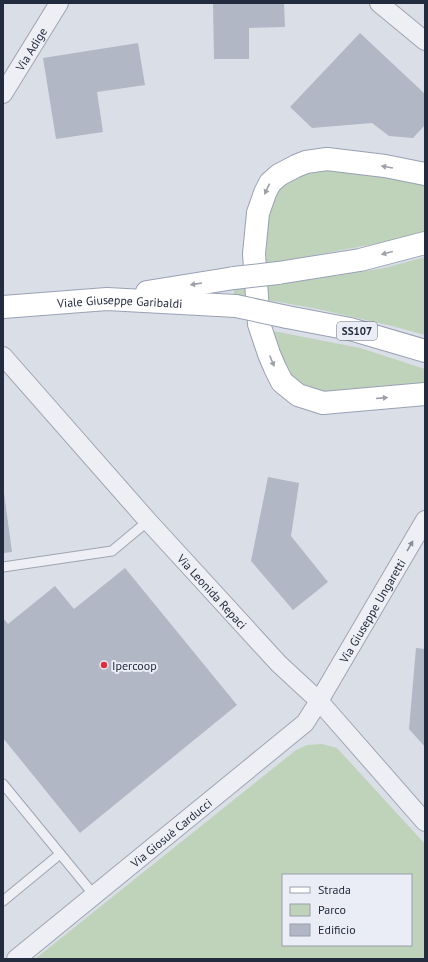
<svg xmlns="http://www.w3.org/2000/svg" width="428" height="962" font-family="'PT Sans',sans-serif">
<rect width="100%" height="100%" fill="#dadee7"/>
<g fill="#bfd2ba" fill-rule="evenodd">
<path d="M 343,168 L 425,184 L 425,234 L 412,237 L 266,264 L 267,213 L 273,197 L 282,187 L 295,178 L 312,171 Z"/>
<path d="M 425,257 L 425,335 L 392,326 L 318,309 L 234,294 L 234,289 L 336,276 L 384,268 Z"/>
<path d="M 273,331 L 360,348 L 425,369 L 425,386 L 329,394 L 296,386 L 279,356 Z"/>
<path d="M 322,744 L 337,748 L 425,844 L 425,959 L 35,959 L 296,750 L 307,745 ZM 283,875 L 411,875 L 411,945 L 283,945 Z"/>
</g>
<g fill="#b1b7c4">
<path d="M 213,3 L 284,3 L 285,27 L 249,28 L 249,59 L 214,59 Z"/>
<path d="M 360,33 L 425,94 L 425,125 L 413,138 L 389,136 L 372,123 L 312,128 L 290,107 Z"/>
<path d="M 138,43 L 145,85 L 97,92 L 103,132 L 56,139 L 43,58 Z"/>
<path d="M 268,477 L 299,483 L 291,536 L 328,582 L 293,610 L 251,561 Z"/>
<path d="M 3,493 L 4,493 L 12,552 L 3,553 Z"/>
<path d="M 125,568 L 237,705 L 80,833 L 3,738 L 3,618 L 8,624 L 55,586 L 74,609 Z"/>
<path d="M 416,648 L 425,649 L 425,747 L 409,729 Z"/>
</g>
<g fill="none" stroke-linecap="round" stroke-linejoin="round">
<defs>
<g id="lane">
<path d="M 3,567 L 112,551 L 148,521"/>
<path d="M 3,784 L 94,895"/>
<path d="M 3,901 L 60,854"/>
</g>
<g id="street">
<path d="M 379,3 L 425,41"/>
<path id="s1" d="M 3,94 L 59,3"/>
<path id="s2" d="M 3,356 L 148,521 L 279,664 L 319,701 L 425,822"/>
<path id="s3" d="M 16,959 L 305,723 L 319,701 L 425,520"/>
</g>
<g id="primary">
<path d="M 425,174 L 385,166 L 327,159 L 306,162 L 296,166 L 279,175 L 270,183 L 265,193 L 258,213 L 254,254 L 259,324 L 269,354 L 275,368 L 282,382 L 298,395 L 323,403 L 425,394"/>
<path d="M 278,273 L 360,260 L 425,243"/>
<path d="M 147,292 L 234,278"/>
<path id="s4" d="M 3,307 L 107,299 L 236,306"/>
<path d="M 287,317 L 350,329 L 425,351"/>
</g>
</defs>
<use href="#lane" stroke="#9fa5b1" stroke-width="11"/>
<use href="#street" stroke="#9fa5b1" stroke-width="20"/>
<use href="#primary" stroke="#98a1b4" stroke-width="24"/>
<use href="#lane" stroke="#edeff5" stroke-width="9"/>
<use href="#street" stroke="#edeff5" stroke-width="18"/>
<use href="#primary" stroke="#fff" stroke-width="22"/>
<defs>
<g id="primary-bridge">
<path d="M 234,278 L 278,273"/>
<path d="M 236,306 L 287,317"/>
</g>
</defs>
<use href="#primary-bridge" stroke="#98a1b4" stroke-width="24" stroke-linecap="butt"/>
<use href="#primary-bridge" stroke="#fff" stroke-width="22"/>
</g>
<defs><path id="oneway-solid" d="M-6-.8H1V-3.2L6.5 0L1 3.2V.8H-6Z"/></defs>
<g fill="#9ca0a8">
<use href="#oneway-solid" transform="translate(387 167) rotate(-170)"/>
<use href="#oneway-solid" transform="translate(267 189) rotate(115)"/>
<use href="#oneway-solid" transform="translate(387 253) rotate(165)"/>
<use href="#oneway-solid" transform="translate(196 284) rotate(171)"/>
<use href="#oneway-solid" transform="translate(272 361) rotate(68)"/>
<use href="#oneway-solid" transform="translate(382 398) rotate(-5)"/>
</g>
<use fill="#888d9a" href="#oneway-solid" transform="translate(410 546) rotate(-60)"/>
<circle fill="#dc2f3b" stroke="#eaedf5" stroke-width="1.5" cx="104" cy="665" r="4"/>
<g text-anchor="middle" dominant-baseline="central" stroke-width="4" stroke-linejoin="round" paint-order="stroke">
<rect fill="#eaedf5" stroke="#5f6575" stroke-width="1" x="337" y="322" width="40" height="18" rx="3"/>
<g font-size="11" font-weight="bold" fill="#232b3e">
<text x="357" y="331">SS107</text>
</g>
<g font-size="12" fill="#232b3e" stroke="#eaedf5">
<text stroke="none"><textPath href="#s1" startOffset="53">Via Adige</textPath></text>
<text stroke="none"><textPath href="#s4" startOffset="117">Viale Giuseppe Garibaldi</textPath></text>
<text stroke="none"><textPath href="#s2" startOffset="315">Via Leonida Repaci</textPath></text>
<text stroke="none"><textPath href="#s3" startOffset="504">Via Giuseppe Ungaretti</textPath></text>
<text stroke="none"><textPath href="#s3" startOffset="200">Via Giosuè Carducci</textPath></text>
</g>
<g font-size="12" fill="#232b3e" stroke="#eaedf5" text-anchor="start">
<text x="112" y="665">Ipercoop</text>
</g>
</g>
<rect width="428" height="962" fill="none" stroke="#232b3e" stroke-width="8"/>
<rect x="282" y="874" width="130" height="72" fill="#eaedf5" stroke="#9a9fac"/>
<rect x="290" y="887" width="20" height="6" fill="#ffffff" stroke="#9a9fac"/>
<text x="318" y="894" font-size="12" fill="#232b3e">Strada</text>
<rect x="290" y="904" width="20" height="12" fill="#bfd2ba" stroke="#9a9fac"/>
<text x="318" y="914" font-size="12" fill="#232b3e">Parco</text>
<rect x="290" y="924" width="20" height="12" fill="#b1b7c4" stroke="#9a9fac"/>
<text x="318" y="934" font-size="12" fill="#232b3e">Edificio</text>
</svg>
